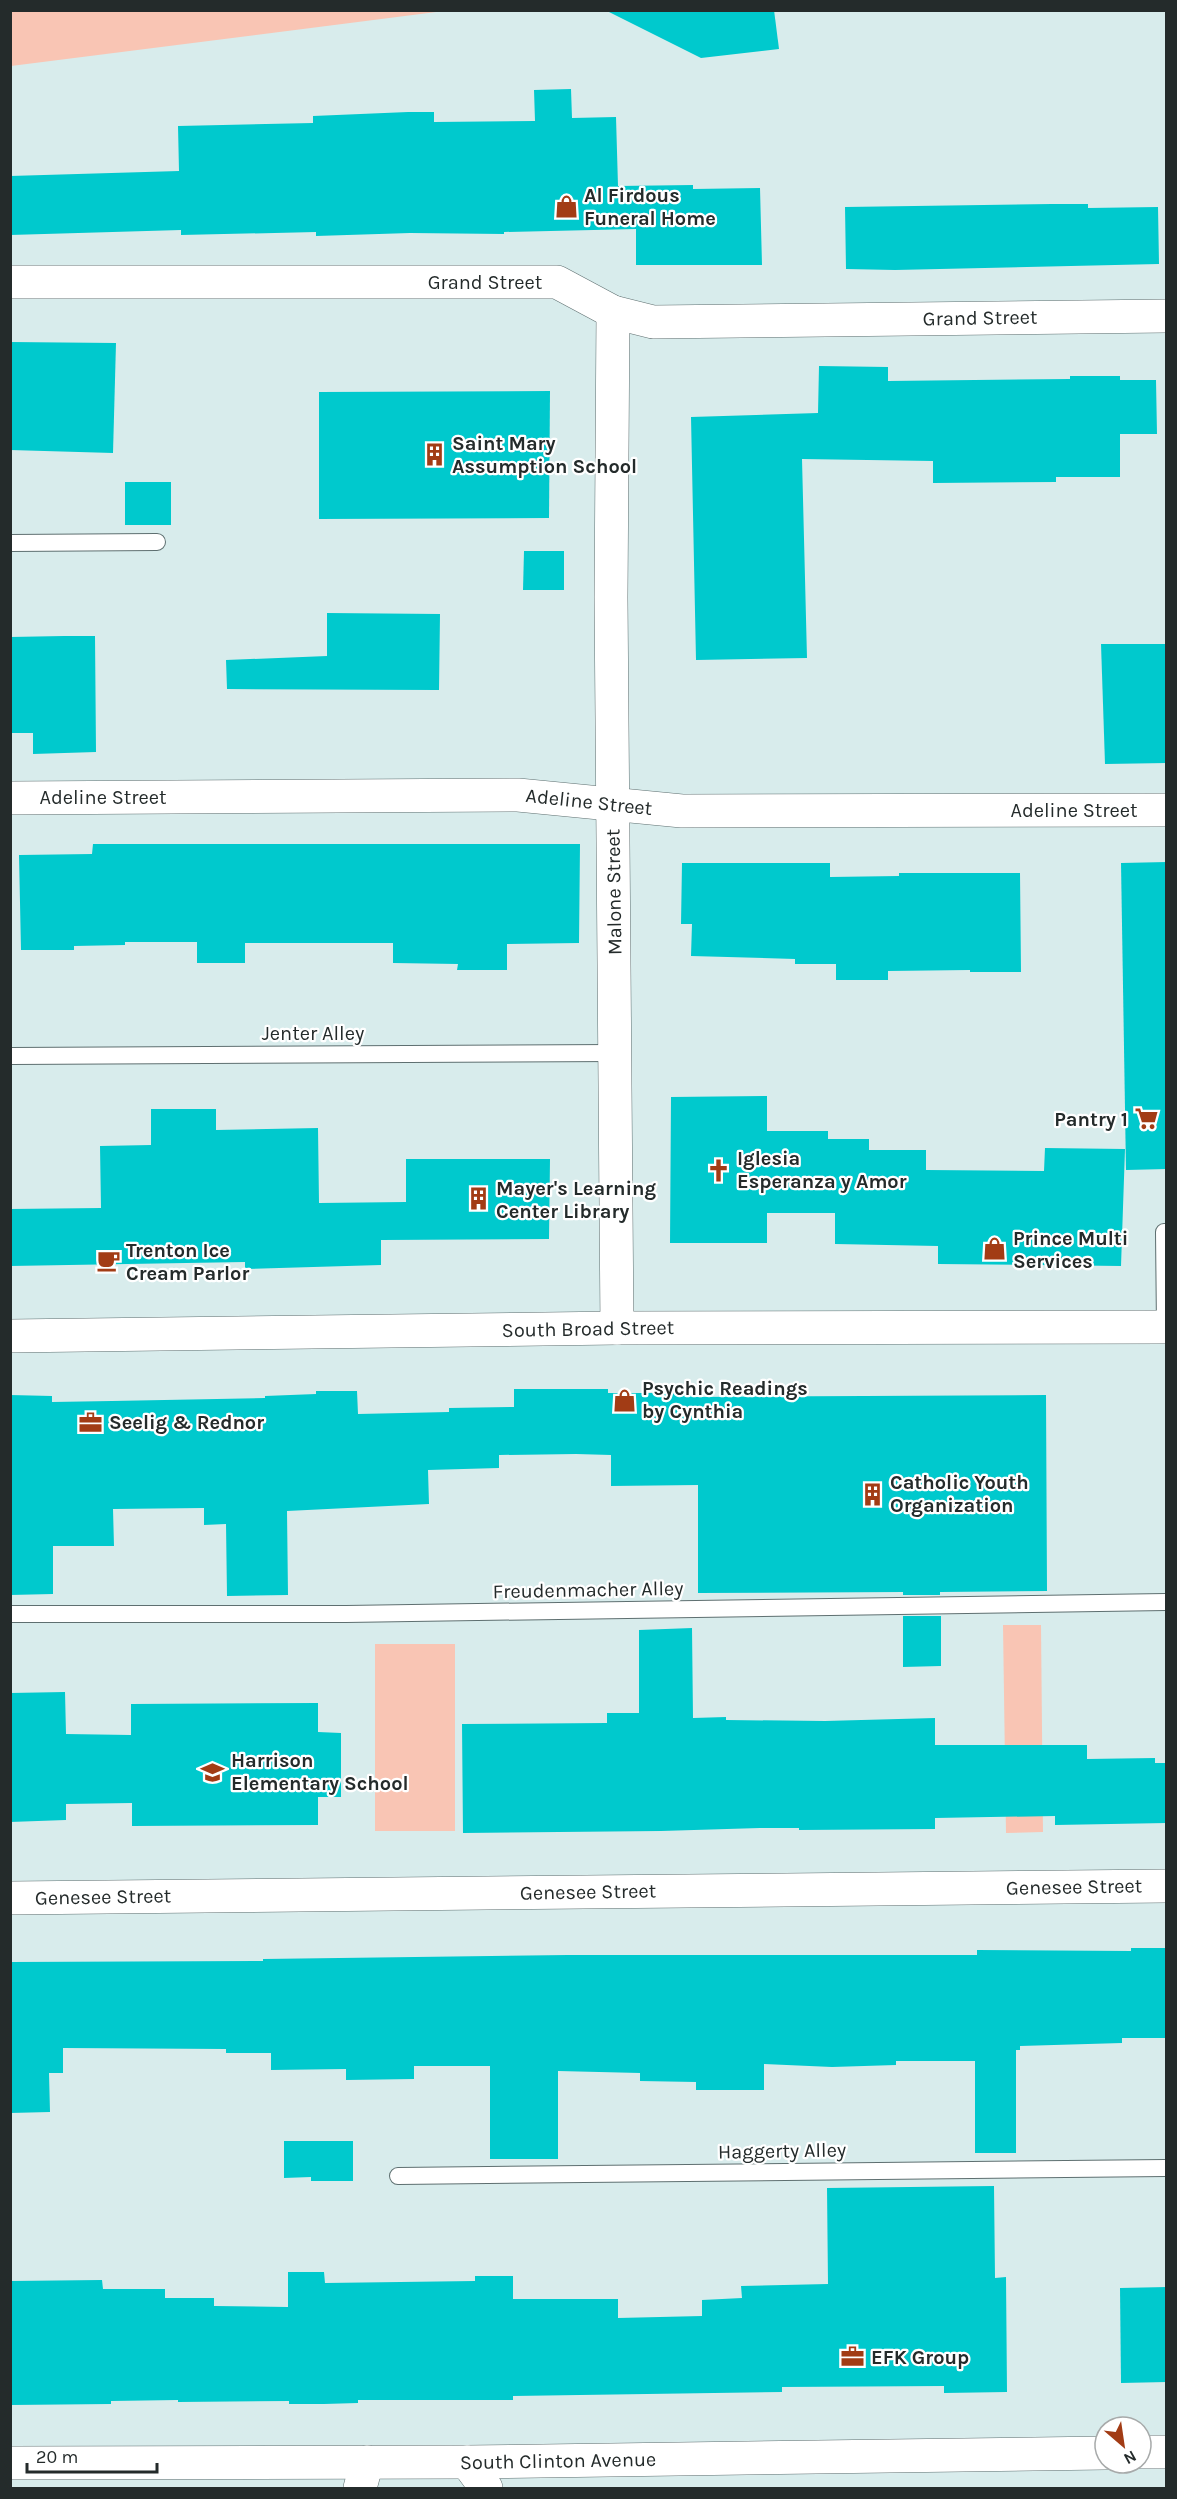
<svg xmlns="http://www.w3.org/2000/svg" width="1177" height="2499" font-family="Karla,sans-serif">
<rect width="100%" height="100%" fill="#d8ecec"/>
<g fill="#f9c5b4">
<path d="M 11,10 L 444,10 L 444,11 L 11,66 Z"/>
<path d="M 1003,1625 L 1041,1625 L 1043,1832 L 1006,1833 Z"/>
<rect x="375" y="1644" width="80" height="187"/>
</g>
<g fill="#00c9cd">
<path d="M 605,10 L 774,10 L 779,49 L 701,58 Z"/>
<path d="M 571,89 L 572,118 L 616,117 L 618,186 L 693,185 L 693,189 L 760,188 L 762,265 L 636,265 L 636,229 L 504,232 L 504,234 L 410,233 L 316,236 L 316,232 L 181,235 L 181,230 L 10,235 L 10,176 L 179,171 L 178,126 L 313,123 L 313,116 L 408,112 L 434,112 L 434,122 L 535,121 L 534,90 Z"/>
<path d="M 1052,204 L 1088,204 L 1088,208 L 1158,207 L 1159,264 L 895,270 L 846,269 L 845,207 Z"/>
<path d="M 10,342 L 116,343 L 113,453 L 10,450 Z"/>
<path d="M 819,366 L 888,367 L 888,381 L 1070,379 L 1070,376 L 1120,376 L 1120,380 L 1156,380 L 1157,434 L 1120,434 L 1120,477 L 1056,477 L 1056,482 L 933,483 L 933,461 L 802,459 L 807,658 L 696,660 L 691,417 L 818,413 Z"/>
<path d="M 550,391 L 549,518 L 319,519 L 319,392 Z"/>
<rect x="125" y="482" width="46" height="43"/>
<path d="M 524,551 L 564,551 L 564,590 L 523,590 Z"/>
<path d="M 327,613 L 440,614 L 439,690 L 227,689 L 226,660 L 327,656 Z"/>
<path d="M 64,636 L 95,636 L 96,752 L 33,754 L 33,733 L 10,733 L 10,637 Z"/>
<path d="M 1101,644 L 1167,644 L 1167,763 L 1105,764 Z"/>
<path d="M 93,844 L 580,844 L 579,943 L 507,944 L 507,970 L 457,970 L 458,964 L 393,963 L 393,943 L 245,943 L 245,963 L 197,963 L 197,942 L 125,942 L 125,945 L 74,946 L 74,950 L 21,950 L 19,855 L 92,854 Z"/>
<path d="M 1167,862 L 1167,1169 L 1126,1170 L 1121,863 Z"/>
<path d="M 682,863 L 830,863 L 830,877 L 899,876 L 899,873 L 1020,873 L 1021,972 L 970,972 L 970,970 L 888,971 L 888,980 L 836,980 L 836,964 L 795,964 L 795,959 L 691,956 L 692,924 L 681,924 Z"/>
<path d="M 767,1096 L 767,1131 L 828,1131 L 828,1139 L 869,1139 L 869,1150 L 926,1150 L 926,1170 L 1044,1171 L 1045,1148 L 1125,1149 L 1121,1266 L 938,1264 L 938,1246 L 835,1244 L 835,1213 L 767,1213 L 767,1243 L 670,1243 L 671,1097 Z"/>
<path d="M 151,1109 L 216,1109 L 216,1130 L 318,1128 L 319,1203 L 406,1202 L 406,1159 L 550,1159 L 549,1239 L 381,1240 L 381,1265 L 245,1269 L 245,1262 L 10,1266 L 10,1209 L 101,1208 L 100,1146 L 151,1145 Z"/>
<path d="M 514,1389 L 608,1389 L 608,1393 L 695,1393 L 695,1397 L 1046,1395 L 1047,1591 L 940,1592 L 940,1595 L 903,1595 L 903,1592 L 698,1593 L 698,1485 L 611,1486 L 611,1455 L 576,1454 L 499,1455 L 499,1468 L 428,1470 L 429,1504 L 287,1511 L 288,1595 L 227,1596 L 226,1524 L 204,1525 L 204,1508 L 113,1509 L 114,1546 L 53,1546 L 53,1594 L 10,1595 L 10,1395 L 52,1396 L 52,1402 L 112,1401 L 265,1398 L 265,1396 L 316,1394 L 316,1391 L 357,1391 L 358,1414 L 449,1412 L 449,1408 L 514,1407 Z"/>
<path d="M 903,1616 L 941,1616 L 941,1666 L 903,1667 Z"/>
<path d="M 692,1628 L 693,1718 L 726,1717 L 726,1720 L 825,1721 L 935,1718 L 935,1745 L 1087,1745 L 1087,1759 L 1155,1758 L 1155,1763 L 1167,1763 L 1167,1823 L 1055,1825 L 1055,1816 L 935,1818 L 935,1829 L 799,1830 L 799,1828 L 760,1828 L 661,1831 L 463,1833 L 462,1724 L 607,1723 L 607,1713 L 639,1713 L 639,1630 Z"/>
<path d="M 65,1692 L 66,1734 L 131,1735 L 131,1704 L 318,1703 L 318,1732 L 341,1733 L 341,1797 L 318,1797 L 318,1825 L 132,1826 L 132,1803 L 66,1804 L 66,1820 L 10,1822 L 10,1693 Z"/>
<path d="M 1131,1948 L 1167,1948 L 1167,2038 L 1122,2038 L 1122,2043 L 1020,2046 L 1020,2050 L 1016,2050 L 1016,2153 L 975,2153 L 975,2061 L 896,2061 L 896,2065 L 832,2067 L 764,2064 L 764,2090 L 696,2090 L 696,2082 L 640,2081 L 640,2073 L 558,2071 L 558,2159 L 490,2159 L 490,2066 L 414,2066 L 414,2079 L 346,2080 L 346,2069 L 271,2070 L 271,2053 L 226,2053 L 226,2049 L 63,2048 L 63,2073 L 49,2073 L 50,2112 L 10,2113 L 10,1962 L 263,1961 L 263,1959 L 568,1955 L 977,1955 L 977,1950 L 1131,1951 Z"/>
<path d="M 284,2141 L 353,2141 L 353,2181 L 311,2181 L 311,2177 L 284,2178 Z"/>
<path d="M 994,2186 L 995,2278 L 1006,2277 L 1007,2392 L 944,2393 L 944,2386 L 782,2387 L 782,2392 L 513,2396 L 513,2400 L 358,2400 L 358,2403 L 324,2404 L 289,2404 L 289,2401 L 178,2402 L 178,2400 L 111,2401 L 111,2404 L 10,2405 L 10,2281 L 102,2280 L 103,2289 L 165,2289 L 165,2298 L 214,2298 L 214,2306 L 288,2307 L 288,2272 L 324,2272 L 325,2283 L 475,2281 L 475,2276 L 513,2276 L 513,2299 L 618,2299 L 618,2318 L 702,2316 L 702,2300 L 742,2298 L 741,2286 L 828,2284 L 827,2188 Z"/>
<path d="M 1167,2287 L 1167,2382 L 1121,2383 L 1120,2288 Z"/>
</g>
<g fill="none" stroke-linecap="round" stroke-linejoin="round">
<defs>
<g id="service">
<path d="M 10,543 L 157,542"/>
<path d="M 10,1056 L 616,1053"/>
<path d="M 1165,1327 L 1164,1232 L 1166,1232"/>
<path d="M 10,1614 L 346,1614 L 1166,1602"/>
<path d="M 398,2176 L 1166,2168"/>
</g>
<g id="minor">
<path d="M 10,282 L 557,282 L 613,312 L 653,322 L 1166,316"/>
<path d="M 613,312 L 611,598 L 617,1328"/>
<path d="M 10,798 L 518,795 L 682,811 L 1166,810"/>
<path d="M 10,1898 L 1166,1886"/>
<path d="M 467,2462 L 486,2488"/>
<path d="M 360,2488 L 367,2462"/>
</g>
<g id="tertiary">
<path d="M 1141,2452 L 1166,2452"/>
<path d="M 10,2463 L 467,2462 L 1105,2453"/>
</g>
<path id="primary" d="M 10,1336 L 617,1328 L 1166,1327"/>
</defs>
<use href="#service" stroke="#5e6f70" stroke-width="18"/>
<use href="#minor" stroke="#5e6f70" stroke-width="34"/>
<use href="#tertiary" stroke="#5e6f70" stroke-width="34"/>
<use href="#primary" stroke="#5e6f70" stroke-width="34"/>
<use href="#service" stroke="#fff" stroke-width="16"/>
<use href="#minor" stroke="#fff" stroke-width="33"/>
<use href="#tertiary" stroke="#fff" stroke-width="33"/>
<use href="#primary" stroke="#fff" stroke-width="33"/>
</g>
<defs>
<symbol id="shop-bare" viewBox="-9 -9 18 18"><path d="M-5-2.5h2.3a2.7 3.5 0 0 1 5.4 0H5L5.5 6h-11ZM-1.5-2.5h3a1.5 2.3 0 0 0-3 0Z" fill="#a23c15" stroke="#fff" stroke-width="2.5" paint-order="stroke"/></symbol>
<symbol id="building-bare" viewBox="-9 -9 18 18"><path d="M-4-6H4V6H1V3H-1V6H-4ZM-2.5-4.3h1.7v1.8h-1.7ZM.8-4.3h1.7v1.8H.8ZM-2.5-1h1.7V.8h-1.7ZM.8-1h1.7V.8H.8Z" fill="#a23c15" stroke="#fff" stroke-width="2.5" paint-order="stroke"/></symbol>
<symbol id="supermarket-bare" viewBox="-9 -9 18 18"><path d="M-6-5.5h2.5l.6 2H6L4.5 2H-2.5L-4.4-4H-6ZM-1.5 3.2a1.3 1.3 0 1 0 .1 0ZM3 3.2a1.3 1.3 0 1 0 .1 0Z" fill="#a23c15" stroke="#fff" stroke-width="2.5" paint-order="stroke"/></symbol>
<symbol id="church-bare" viewBox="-9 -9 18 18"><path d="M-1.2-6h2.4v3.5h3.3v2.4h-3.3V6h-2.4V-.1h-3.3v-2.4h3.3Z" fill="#a23c15" stroke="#fff" stroke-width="2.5" paint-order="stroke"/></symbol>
<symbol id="cafe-bare" viewBox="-9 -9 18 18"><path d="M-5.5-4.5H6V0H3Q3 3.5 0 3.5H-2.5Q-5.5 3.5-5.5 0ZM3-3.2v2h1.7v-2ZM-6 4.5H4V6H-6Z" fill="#a23c15" stroke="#fff" stroke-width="2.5" paint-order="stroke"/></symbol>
<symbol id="office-bare" viewBox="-9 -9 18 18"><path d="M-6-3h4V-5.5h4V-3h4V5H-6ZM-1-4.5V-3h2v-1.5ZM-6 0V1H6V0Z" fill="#a23c15" stroke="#fff" stroke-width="2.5" paint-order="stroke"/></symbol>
<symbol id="school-bare" viewBox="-9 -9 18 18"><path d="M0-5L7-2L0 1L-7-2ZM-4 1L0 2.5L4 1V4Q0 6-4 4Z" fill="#a23c15" stroke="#fff" stroke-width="2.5" paint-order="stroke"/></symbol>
</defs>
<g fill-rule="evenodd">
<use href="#shop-bare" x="550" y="190" width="33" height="33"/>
<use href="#building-bare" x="418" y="438" width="33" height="33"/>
<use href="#supermarket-bare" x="1130" y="1102" width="33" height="33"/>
<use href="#church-bare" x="702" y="1154" width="33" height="33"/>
<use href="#building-bare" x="462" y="1182" width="33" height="33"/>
<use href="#shop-bare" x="978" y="1232" width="33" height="33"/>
<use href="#cafe-bare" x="92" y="1244" width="33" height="33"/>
<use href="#shop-bare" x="608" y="1384" width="33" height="33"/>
<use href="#office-bare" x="74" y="1406" width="33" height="33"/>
<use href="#building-bare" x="856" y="1478" width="33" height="33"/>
<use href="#school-bare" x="196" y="1756" width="33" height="33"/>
<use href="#office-bare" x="836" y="2340" width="33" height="33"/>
</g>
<g text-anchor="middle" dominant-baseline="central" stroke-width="4.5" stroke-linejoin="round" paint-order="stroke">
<g font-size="20" font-weight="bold" fill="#242b2b" stroke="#fff" text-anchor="start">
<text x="584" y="195">Al Firdous<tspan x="584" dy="23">Funeral Home</tspan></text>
<text x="452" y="443">Saint Mary<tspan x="452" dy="23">Assumption School</tspan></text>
<text x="1128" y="1119" text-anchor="end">Pantry 1</text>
<text x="737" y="1158">Iglesia<tspan x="737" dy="23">Esperanza y Amor</tspan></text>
<text x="496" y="1188">Mayer's Learning<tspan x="496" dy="23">Center Library</tspan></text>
<text x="1013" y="1238">Prince Multi<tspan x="1013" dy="23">Services</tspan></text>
<text x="126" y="1250">Trenton Ice<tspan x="126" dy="23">Cream Parlor</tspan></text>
<text x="642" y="1388">Psychic Readings<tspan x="642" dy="23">by Cynthia</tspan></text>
<text x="109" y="1422">Seelig &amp; Rednor</text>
<text x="890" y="1482">Catholic Youth<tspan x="890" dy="23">Organization</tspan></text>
<text x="231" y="1760">Harrison<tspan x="231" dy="23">Elementary School</tspan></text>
<text x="871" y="2357">EFK Group</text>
</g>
<g font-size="20" fill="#242b2b" stroke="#fff">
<text x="485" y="282">Grand Street</text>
<text transform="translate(980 318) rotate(-1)">Grand Street</text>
<text x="103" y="797">Adeline Street</text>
<text transform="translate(589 802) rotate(6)">Adeline Street</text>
<text x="1074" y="810">Adeline Street</text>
<text transform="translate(614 892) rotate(-91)">Malone Street</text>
<text x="313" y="1033">Jenter Alley</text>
<text transform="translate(588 1329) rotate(-1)">South Broad Street</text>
<text transform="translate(588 1590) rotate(-1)">Freudenmacher Alley</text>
<text transform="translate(1074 1887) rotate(-1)">Genesee Street</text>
<text transform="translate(588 1892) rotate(-1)">Genesee Street</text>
<text transform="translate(103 1897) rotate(-1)">Genesee Street</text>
<text transform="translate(782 2151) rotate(-1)">Haggerty Alley</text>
<text transform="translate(558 2461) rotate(-1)">South Clinton Avenue</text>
</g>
</g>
<rect width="1177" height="2499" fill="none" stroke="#242b2b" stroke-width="24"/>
<g transform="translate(1123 2445) rotate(151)"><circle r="28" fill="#ffffff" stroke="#a7aaaa" stroke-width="1.5"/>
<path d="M0-4.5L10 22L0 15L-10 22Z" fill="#a23c15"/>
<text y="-9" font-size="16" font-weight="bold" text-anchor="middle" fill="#242b2b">N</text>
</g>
<path d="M27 2463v9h130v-9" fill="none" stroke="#242b2b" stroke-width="3"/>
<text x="36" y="2463" font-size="18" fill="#242b2b" stroke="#ffffff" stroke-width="4.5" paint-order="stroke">20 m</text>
</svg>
